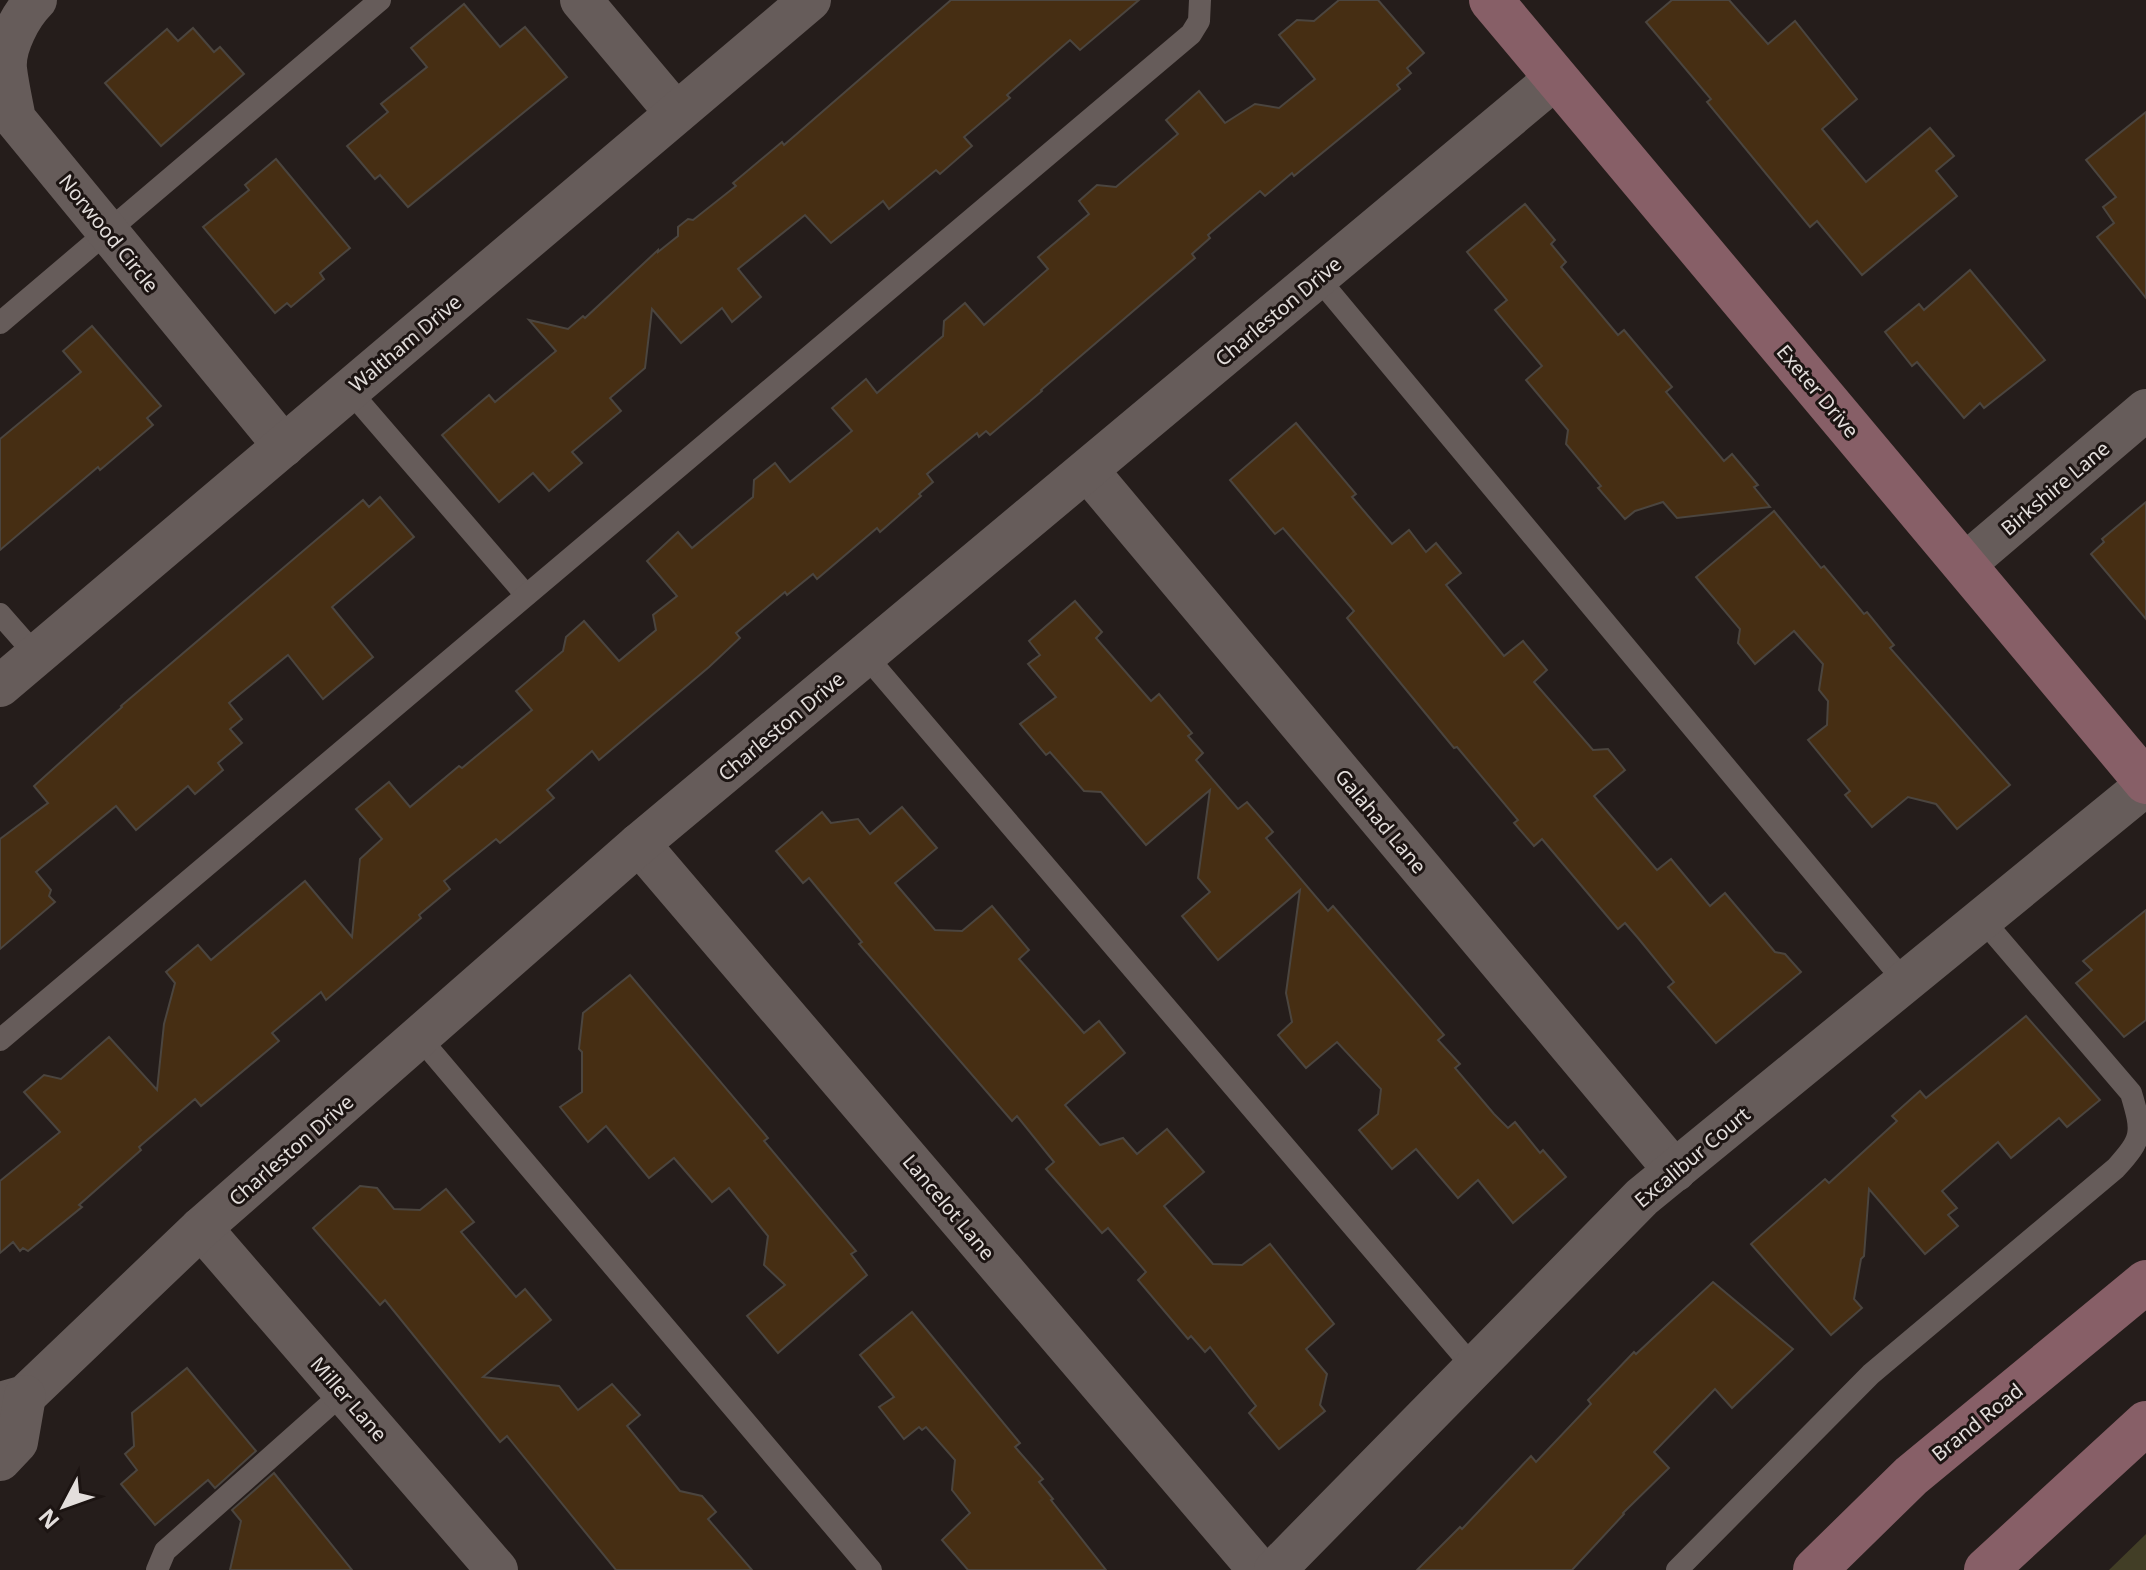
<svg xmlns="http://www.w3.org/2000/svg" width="2146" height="1570" font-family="'Noto Sans',sans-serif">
<rect width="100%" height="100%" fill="#251d1b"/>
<path fill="#423e26" d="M 2146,1534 L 2146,1570 L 2109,1570 Z"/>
<g fill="#462e13" stroke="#4b453f" stroke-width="2">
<path d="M 951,0 L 1139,0 L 1080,50 L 1070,40 L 1007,95 L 1010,98 L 964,137 L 972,146 L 940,174 L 936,170 L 889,209 L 883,201 L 831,243 L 805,215 L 738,269 L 761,297 L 732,322 L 722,308 L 681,343 L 652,309 L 645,368 L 610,398 L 621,411 L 572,452 L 582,463 L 549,491 L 533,473 L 499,502 L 442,435 L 489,395 L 495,402 L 556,351 L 529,320 L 568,329 L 583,316 L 585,318 L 658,250 L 658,252 L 678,236 L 678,227 L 688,219 L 693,220 L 736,186 L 733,183 L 782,142 L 784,145 Z"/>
<path d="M 1339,0 L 1378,0 L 1424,53 L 1407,68 L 1411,73 L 1397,85 L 1400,89 L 1294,176 L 1292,173 L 1265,196 L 1260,191 L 1208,235 L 1210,238 L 1192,254 L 1195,258 L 1041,390 L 1042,391 L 990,435 L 986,431 L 979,437 L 977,433 L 927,474 L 933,482 L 919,494 L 921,496 L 880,532 L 877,528 L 817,579 L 813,574 L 787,595 L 785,592 L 736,633 L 740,638 L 709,667 L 599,760 L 592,751 L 547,790 L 554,798 L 500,843 L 496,839 L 444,881 L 450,889 L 419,915 L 421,918 L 326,1000 L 321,992 L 272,1033 L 279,1041 L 201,1106 L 195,1099 L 139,1147 L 141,1150 L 79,1205 L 82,1207 L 28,1251 L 23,1248 L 20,1251 L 13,1242 L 0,1253 L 0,1181 L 60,1132 L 24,1092 L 44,1075 L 61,1079 L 109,1037 L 157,1090 L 164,1024 L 175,983 L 166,972 L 198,945 L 211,960 L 305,881 L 352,937 L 360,859 L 382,839 L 356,809 L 389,782 L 410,807 L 459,766 L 462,768 L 532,710 L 516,691 L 563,651 L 566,637 L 584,621 L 619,661 L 656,630 L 653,615 L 677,596 L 647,561 L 678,532 L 692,548 L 753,497 L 754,480 L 775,463 L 790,482 L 852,431 L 832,408 L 866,379 L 877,393 L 943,336 L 944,321 L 965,303 L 984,325 L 1048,269 L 1038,257 L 1089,214 L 1079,201 L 1097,185 L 1116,187 L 1178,134 L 1166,120 L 1199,91 L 1225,123 L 1255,104 L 1279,108 L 1315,79 L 1279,35 L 1297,20 L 1314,21 Z"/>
<path d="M 1672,0 L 1729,0 L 1768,44 L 1795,21 L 1857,99 L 1822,129 L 1866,182 L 1930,128 L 1954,156 L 1936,171 L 1957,196 L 1862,275 L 1817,221 L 1810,227 L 1707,102 L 1711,99 L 1646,22 Z"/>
<path d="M 464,4 L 500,47 L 525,27 L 567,77 L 408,207 L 380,175 L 375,179 L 347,146 L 388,112 L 381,104 L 427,67 L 411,48 Z"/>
<path d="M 193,28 L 214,52 L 220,47 L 244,74 L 161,146 L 105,83 L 167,29 L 178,41 Z"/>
<path d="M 2146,112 L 2146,298 L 2097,237 L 2114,223 L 2103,207 L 2116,197 L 2086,160 Z"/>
<path d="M 276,159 L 350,248 L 320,273 L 324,279 L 291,307 L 287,303 L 275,313 L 203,227 L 249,190 L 245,185 Z"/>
<path d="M 1525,204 L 1555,240 L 1551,244 L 1566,262 L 1561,267 L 1618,335 L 1624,330 L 1672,387 L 1666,392 L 1724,461 L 1732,454 L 1758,485 L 1754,487 L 1770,507 L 1677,518 L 1663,502 L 1635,511 L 1625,519 L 1598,488 L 1601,486 L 1566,444 L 1568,430 L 1526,380 L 1542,366 L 1495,310 L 1507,300 L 1467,252 Z"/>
<path d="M 1970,270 L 2045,360 L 1984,408 L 1980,403 L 1964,418 L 1917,362 L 1912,366 L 1885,332 L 1919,304 L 1924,310 Z"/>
<path d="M 92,326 L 161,406 L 147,418 L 153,425 L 100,470 L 98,467 L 0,550 L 0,439 L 81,372 L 63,351 Z"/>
<path d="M 1296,423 L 1356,494 L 1352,497 L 1392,544 L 1409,530 L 1426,552 L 1436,543 L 1461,573 L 1446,585 L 1504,656 L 1523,641 L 1547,670 L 1534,682 L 1593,750 L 1608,749 L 1625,770 L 1594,796 L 1657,870 L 1671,859 L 1710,906 L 1725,893 L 1775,952 L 1785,954 L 1801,972 L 1716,1043 L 1668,987 L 1674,982 L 1638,938 L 1625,923 L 1618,929 L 1542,839 L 1534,846 L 1514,823 L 1518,820 L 1457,747 L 1454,748 L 1347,618 L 1354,611 L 1283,528 L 1275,534 L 1230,480 Z"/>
<path d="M 380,497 L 414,537 L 332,607 L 373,657 L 323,699 L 288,655 L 229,703 L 242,719 L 230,729 L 242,743 L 218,763 L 223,770 L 195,794 L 188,786 L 136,830 L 116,806 L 36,872 L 51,890 L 49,896 L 55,902 L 0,949 L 0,839 L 48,803 L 34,786 L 122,707 L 121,706 L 363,500 L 369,507 Z"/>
<path d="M 2146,502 L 2146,619 L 2091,554 L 2104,542 L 2102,539 Z"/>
<path d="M 1774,511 L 1821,568 L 1824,566 L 1864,614 L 1867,612 L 1894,645 L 1890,648 L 2010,785 L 1957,829 L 1936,804 L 1908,797 L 1872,827 L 1845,795 L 1850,791 L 1808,740 L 1827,725 L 1828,701 L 1819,690 L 1823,664 L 1794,631 L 1755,664 L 1738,643 L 1740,629 L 1696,577 Z"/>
<path d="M 1075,601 L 1102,632 L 1096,638 L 1151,701 L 1159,694 L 1192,733 L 1188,736 L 1203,753 L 1196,760 L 1238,809 L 1247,802 L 1273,832 L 1266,838 L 1328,911 L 1333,906 L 1444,1035 L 1438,1040 L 1460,1064 L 1455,1068 L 1494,1114 L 1508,1128 L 1515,1122 L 1540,1153 L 1543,1150 L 1566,1177 L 1513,1223 L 1478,1180 L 1458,1198 L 1416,1149 L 1392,1169 L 1359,1130 L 1378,1114 L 1381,1089 L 1337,1042 L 1306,1068 L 1278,1035 L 1292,1022 L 1286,993 L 1300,890 L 1218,960 L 1182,916 L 1210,892 L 1198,878 L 1210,790 L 1146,845 L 1101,792 L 1084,791 L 1050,752 L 1046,755 L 1020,724 L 1056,697 L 1028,664 L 1040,655 L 1029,641 Z"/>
<path d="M 902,807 L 937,848 L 895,883 L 935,930 L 962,931 L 992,906 L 1029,950 L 1019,959 L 1084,1033 L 1099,1021 L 1125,1053 L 1065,1105 L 1100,1145 L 1123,1138 L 1137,1154 L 1167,1129 L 1204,1172 L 1164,1206 L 1213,1264 L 1242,1265 L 1270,1244 L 1334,1324 L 1306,1349 L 1327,1374 L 1320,1405 L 1325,1411 L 1279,1449 L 1249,1413 L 1256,1406 L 1210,1347 L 1205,1352 L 1191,1336 L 1188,1339 L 1138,1280 L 1146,1272 L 1108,1228 L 1102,1233 L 1046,1169 L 1054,1162 L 1017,1116 L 1012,1121 L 859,944 L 862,942 L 809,878 L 803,883 L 776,851 L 822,812 L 831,823 L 858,819 L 870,834 Z"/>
<path d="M 2146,910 L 2146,1020 L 2124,1037 L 2076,983 L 2092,970 L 2083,961 Z"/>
<path d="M 630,975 L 768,1138 L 764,1141 L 856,1251 L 851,1254 L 867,1275 L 778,1353 L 747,1316 L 785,1285 L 764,1265 L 768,1236 L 729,1188 L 712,1202 L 674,1158 L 649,1178 L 606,1126 L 588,1142 L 560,1107 L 582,1092 L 582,1052 L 579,1049 L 583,1013 Z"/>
<path d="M 2026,1016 L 2100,1100 L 2067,1127 L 2059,1118 L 2011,1158 L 1998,1142 L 1942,1191 L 1957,1208 L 1948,1215 L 1958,1226 L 1925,1254 L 1869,1189 L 1864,1256 L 1861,1259 L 1854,1299 L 1862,1308 L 1831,1335 L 1751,1244 L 1825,1179 L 1829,1183 L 1897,1121 L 1892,1116 L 1920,1091 L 1926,1098 Z"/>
<path d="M 360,1186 L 377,1188 L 394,1209 L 420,1210 L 446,1189 L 474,1222 L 461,1232 L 516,1297 L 525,1289 L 551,1320 L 483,1377 L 559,1386 L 578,1410 L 612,1384 L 640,1415 L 627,1426 L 680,1491 L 702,1496 L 716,1512 L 708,1519 L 752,1570 L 616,1570 L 507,1436 L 500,1442 L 385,1300 L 380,1305 L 313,1228 Z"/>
<path d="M 1713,1282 L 1793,1349 L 1732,1408 L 1715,1389 L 1654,1452 L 1669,1468 L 1623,1513 L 1624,1514 L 1572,1570 L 1417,1570 L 1460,1527 L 1462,1529 L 1531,1456 L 1536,1462 L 1591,1404 L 1588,1400 L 1634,1352 L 1636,1354 Z"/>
<path d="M 912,1312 L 1020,1443 L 1015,1447 L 1043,1479 L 1039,1482 L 1053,1499 L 1051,1500 L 1106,1570 L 968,1570 L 942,1540 L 970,1513 L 952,1490 L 955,1460 L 926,1427 L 922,1430 L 919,1427 L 904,1439 L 879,1407 L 894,1397 L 860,1355 Z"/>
<path d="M 187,1368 L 256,1451 L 215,1488 L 208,1480 L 155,1525 L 121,1484 L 137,1470 L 125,1454 L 134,1446 L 132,1413 Z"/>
<path d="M 274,1473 L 352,1570 L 230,1570 L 241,1521 L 232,1510 Z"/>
</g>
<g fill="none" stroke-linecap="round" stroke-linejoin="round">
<g stroke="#665c5a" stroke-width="22">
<path d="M 1318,278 L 1905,982"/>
<path d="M 0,323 L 380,0"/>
<path d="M 349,390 L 526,595"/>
<path d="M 0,614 L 36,655"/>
<path d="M 866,656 L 1474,1368"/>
<path d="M 419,1037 L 871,1570"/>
<path d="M 0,1040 L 1191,34 L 1199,21 L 1200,0"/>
<path d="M 157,1570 L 165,1551 L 344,1392"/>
<path d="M 1677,1570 L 1871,1374 L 2116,1168 C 2143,1138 2143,1133 2131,1093 L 1982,919"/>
</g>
<g stroke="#665c5a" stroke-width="42">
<path d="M 36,0 C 21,15 4,46 6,69 C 8,86 12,103 15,119 L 284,446"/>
<path d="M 581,0 L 676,113"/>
<path d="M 1088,471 L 1675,1171"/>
<path d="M 1964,565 L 2146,410"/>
<path d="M 0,686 L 810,0"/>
<path d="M 639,844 L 1259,1570"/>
<path d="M 201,1228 L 497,1570"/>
<path d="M 0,1403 L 25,1396 L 201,1228 L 639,844 L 1556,78"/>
<path d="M 0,1460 L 17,1442 L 25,1396"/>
<path d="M 1275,1570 L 1642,1197 L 2146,785"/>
</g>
<g stroke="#875f67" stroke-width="44">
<path d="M 1491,0 L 2146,782"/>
<path d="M 1815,1570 L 1911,1476 L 2146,1282"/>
<path d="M 1986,1570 L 2146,1423"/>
</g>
</g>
<g text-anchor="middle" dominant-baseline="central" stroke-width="6" stroke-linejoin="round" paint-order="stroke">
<g font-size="20" fill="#e3dedc" stroke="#1c1412">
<text transform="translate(109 233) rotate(51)">Norwood Circle</text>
<text transform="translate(1278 311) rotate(-40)">Charleston Drive</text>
<text transform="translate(405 343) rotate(-40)">Waltham Drive</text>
<text transform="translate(1818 391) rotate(50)">Exeter Drive</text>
<text transform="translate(2055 488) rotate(-40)">Birkshire Lane</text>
<text transform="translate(781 726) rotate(-40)">Charleston Drive</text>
<text transform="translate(1381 821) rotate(50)">Galahad Lane</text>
<text transform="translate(291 1150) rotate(-41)">Charleston Drive</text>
<text transform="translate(1692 1157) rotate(-40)">Excalibur Court</text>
<text transform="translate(949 1207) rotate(50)">Lancelot Lane</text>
<text transform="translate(349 1399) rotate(49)">Miller Lane</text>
<text transform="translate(1977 1422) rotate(-39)">Brand Road</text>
</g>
</g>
<g transform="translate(64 1506) rotate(229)" stroke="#1c1412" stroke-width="6" paint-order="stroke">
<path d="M0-6L14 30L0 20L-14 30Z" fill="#e3dedc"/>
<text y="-12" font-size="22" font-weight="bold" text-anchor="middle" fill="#e3dedc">N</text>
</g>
</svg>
